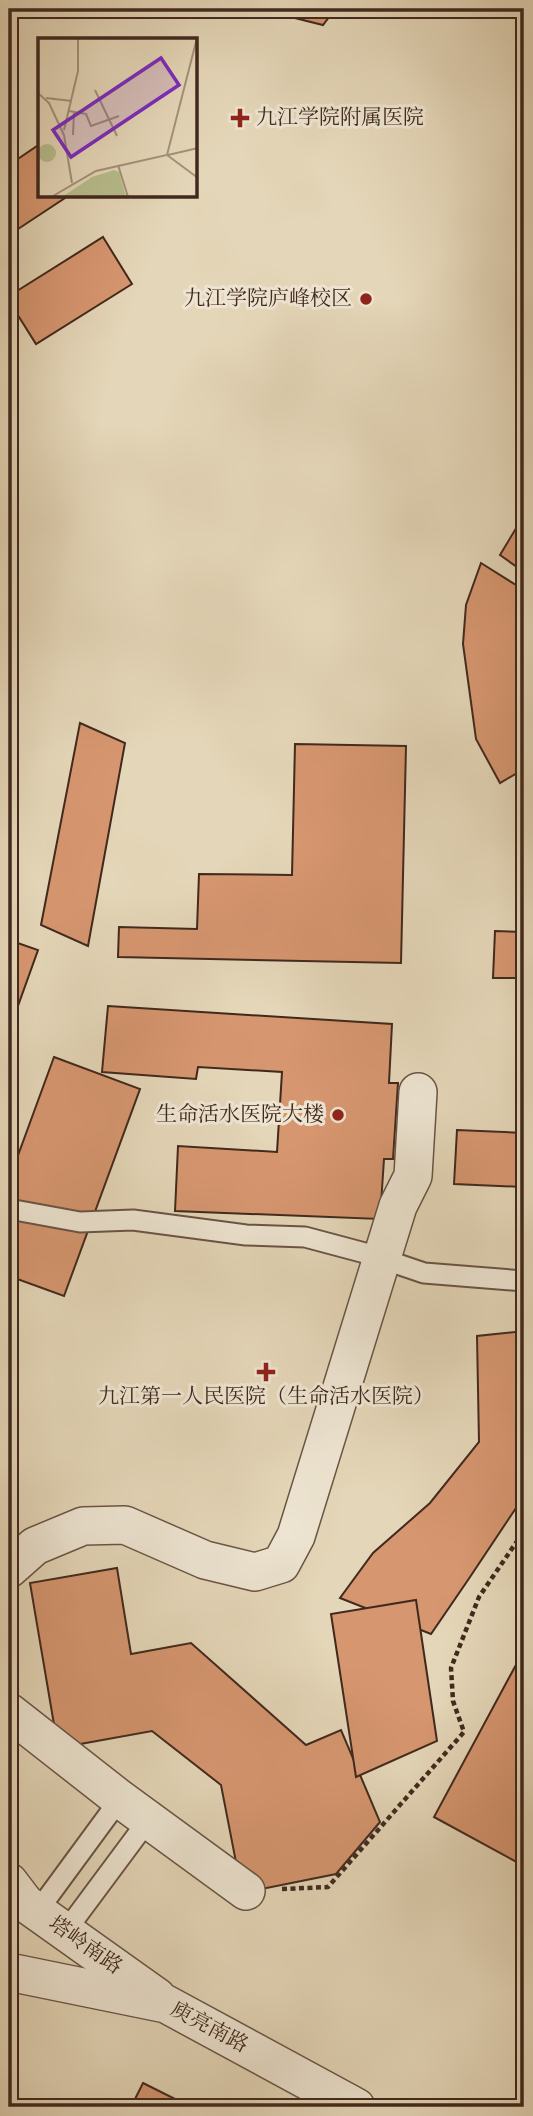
<svg xmlns="http://www.w3.org/2000/svg" width="533" height="2116" font-family="'Old Standard TT','Noto Serif SC',serif">
<rect width="100%" height="100%" fill="#e4d6b8"/>
<filter id="stains"><feTurbulence type="fractalNoise" baseFrequency=".00286" numOctaves="4"/><feColorMatrix values="0 0 0 0 .2 0 0 0 0 .09 0 0 0 0 .02 0 0 0 .5 -.17"/></filter>
<radialGradient id="worn" r=".72"><stop offset=".6" stop-color="#630" stop-opacity="0"/><stop offset="1" stop-color="#630" stop-opacity=".3"/></radialGradient>
<g fill="#d69670" stroke="#41291d" stroke-width="2">
<path d="M 259,9 L 335,9 L 323,25 Z"/>
<path d="M 40,144 L 40,196 L 68,196 L 9,235 L 9,165 Z"/>
<path d="M 103,237 L 132,284 L 36,344 L 9,301 L 9,296 Z"/>
<path d="M 524,515 L 524,572 L 500,555 Z"/>
<path d="M 481,563 L 524,590 L 524,769 L 500,783 L 476,739 L 463,644 L 466,605 Z"/>
<path d="M 80,723 L 125,743 L 88,946 L 41,925 Z"/>
<path d="M 295,744 L 406,746 L 401,963 L 118,957 L 119,927 L 197,929 L 199,874 L 292,875 Z"/>
<path d="M 495,931 L 524,932 L 524,978 L 493,978 Z"/>
<path d="M 9,940 L 38,950 L 9,1031 Z"/>
<path d="M 108,1006 L 392,1024 L 389,1083 L 398,1083 L 393,1159 L 384,1159 L 380,1219 L 175,1211 L 178,1146 L 277,1152 L 282,1072 L 198,1067 L 196,1079 L 102,1072 Z"/>
<path d="M 54,1057 L 140,1089 L 64,1296 L 9,1276 L 9,1180 Z"/>
<path d="M 457,1130 L 524,1133 L 524,1187 L 454,1184 Z"/>
<path d="M 524,1331 L 524,1496 L 468,1580 L 431,1634 L 340,1598 L 373,1553 L 430,1503 L 479,1442 L 477,1336 Z"/>
<path d="M 117,1568 L 131,1654 L 191,1643 L 306,1745 L 341,1730 L 380,1822 L 336,1874 L 242,1893 L 221,1785 L 152,1731 L 58,1748 L 30,1583 Z"/>
<path d="M 416,1600 L 437,1741 L 356,1777 L 331,1614 Z"/>
<path d="M 524,1650 L 524,1866 L 434,1817 Z"/>
<path d="M 143,2083 L 191,2107 L 131,2107 Z"/>
</g>
<g fill="none" stroke-linecap="round" stroke-linejoin="round">
<defs>
<g id="lane">
<path d="M 9,1209 L 80,1222 L 133,1220 L 246,1235 L 305,1237 L 365,1253 L 424,1273 L 524,1281"/>
<path d="M 37,1912 L 120,1799"/>
<path d="M 65,1932 L 149,1819"/>
</g>
<g id="street">
<path d="M 9,1569 L 35,1546 L 83,1526 L 125,1525 L 205,1560 L 255,1572 L 281,1564 L 296,1536 L 398,1206 L 413,1176 L 418,1092"/>
<path d="M 9,1712 L 120,1799 L 246,1891"/>
<path d="M 9,1882 L 25,1903 L 157,1997"/>
<path d="M 9,1972 L 166,2004 L 356,2107"/>
</g>
</defs>
<use href="#lane" stroke="#6a5444" stroke-width="23"/>
<use href="#street" stroke="#6a5444" stroke-width="40"/>
<path stroke="#41291d" stroke-width="4.5" stroke-dasharray="5 3.5" stroke-linecap="butt" d="M 282,1889 L 328,1887 L 464,1732 L 453,1701 L 451,1668 L 479,1597 L 524,1531"/>
<use href="#lane" stroke="#ede4d1" stroke-width="19"/>
<use href="#street" stroke="#ede4d1" stroke-width="37"/>
</g>
<g fill="#8f2418" stroke="#ede4d1" stroke-width="2.5">
<path d="M236.5 107.5h7v7h7v7h-7v7h-7v-7h-7v-7h7z"/>
<circle cx="366" cy="299" r="7"/>
<circle cx="338" cy="1115" r="7"/>
<path d="M262.5 1361.5h7v7h7v7h-7v7h-7v-7h-7v-7h7z"/>
</g>
<g text-anchor="middle" dominant-baseline="central" stroke-width="6" stroke-linejoin="round" paint-order="stroke">
<g font-size="21" fill="#41291d" stroke="#ede4d1" text-anchor="end">
<text x="256" y="118" text-anchor="start">九江学院附属医院</text>
<text x="352" y="299">九江学院庐峰校区</text>
<text x="324" y="1115">生命活水医院大楼</text>
<text x="266" y="1397" text-anchor="middle">九江第一人民医院（生命活水医院）</text>
</g>
<g font-size="21" fill="#41291d" stroke="#ede4d1">
<text transform="translate(85 1946) rotate(35)">塔岭南路</text>
<text transform="translate(209 2028) rotate(28)">庾亮南路</text>
</g>
</g>
<g transform="translate(38 38)">
<rect width="159" height="159" fill="#e4d6b8"/>
<path d="M0 115a9 9 0 1 1 18 0a9 9 0 1 1-18 0ZM 76,132 L 81,134 L 88,159 L 24,159 L 54,139 Z" fill="#b7bd8d"/>
<path fill="none" stroke="#a3917a" stroke-width="2" d="M 57,52 L 79,98M 0,55 L 11,65 L 26,97 L 34,145M 8,60 L 34,63M 31,73 L 48,76 L 53,88 L 81,78M 26,92 L 40,33 L 40,0M 35,97 L 36,73M 129,117 L 160,140M 130,117 L 160,110M 80,127 L 90,159M 15,158 L 58,133 L 129,117 L 159,0"/>
<path fill="#7b2cbf" fill-opacity="0.15" stroke="#7b2cbf" stroke-width="3.5" d="M 123,20 L 141,47 L 33,119 L 15,92 Z"/>
<rect width="159" height="159" fill="none" stroke="#41291d" stroke-width="3.5"/>
</g>
<rect width="533" height="2116" fill="none" stroke="#e4d6b8" stroke-width="35"/>
<rect x="10" y="10" width="512" height="2095" fill="none" stroke="#41291d" stroke-width="3.5"/>
<rect x="18" y="18" width="498" height="2081" fill="none" stroke="#41291d" stroke-width="2"/>
<rect width="100%" height="100%" filter="url(#stains)"/>
<rect width="100%" height="100%" fill="url(#worn)"/>
</svg>
